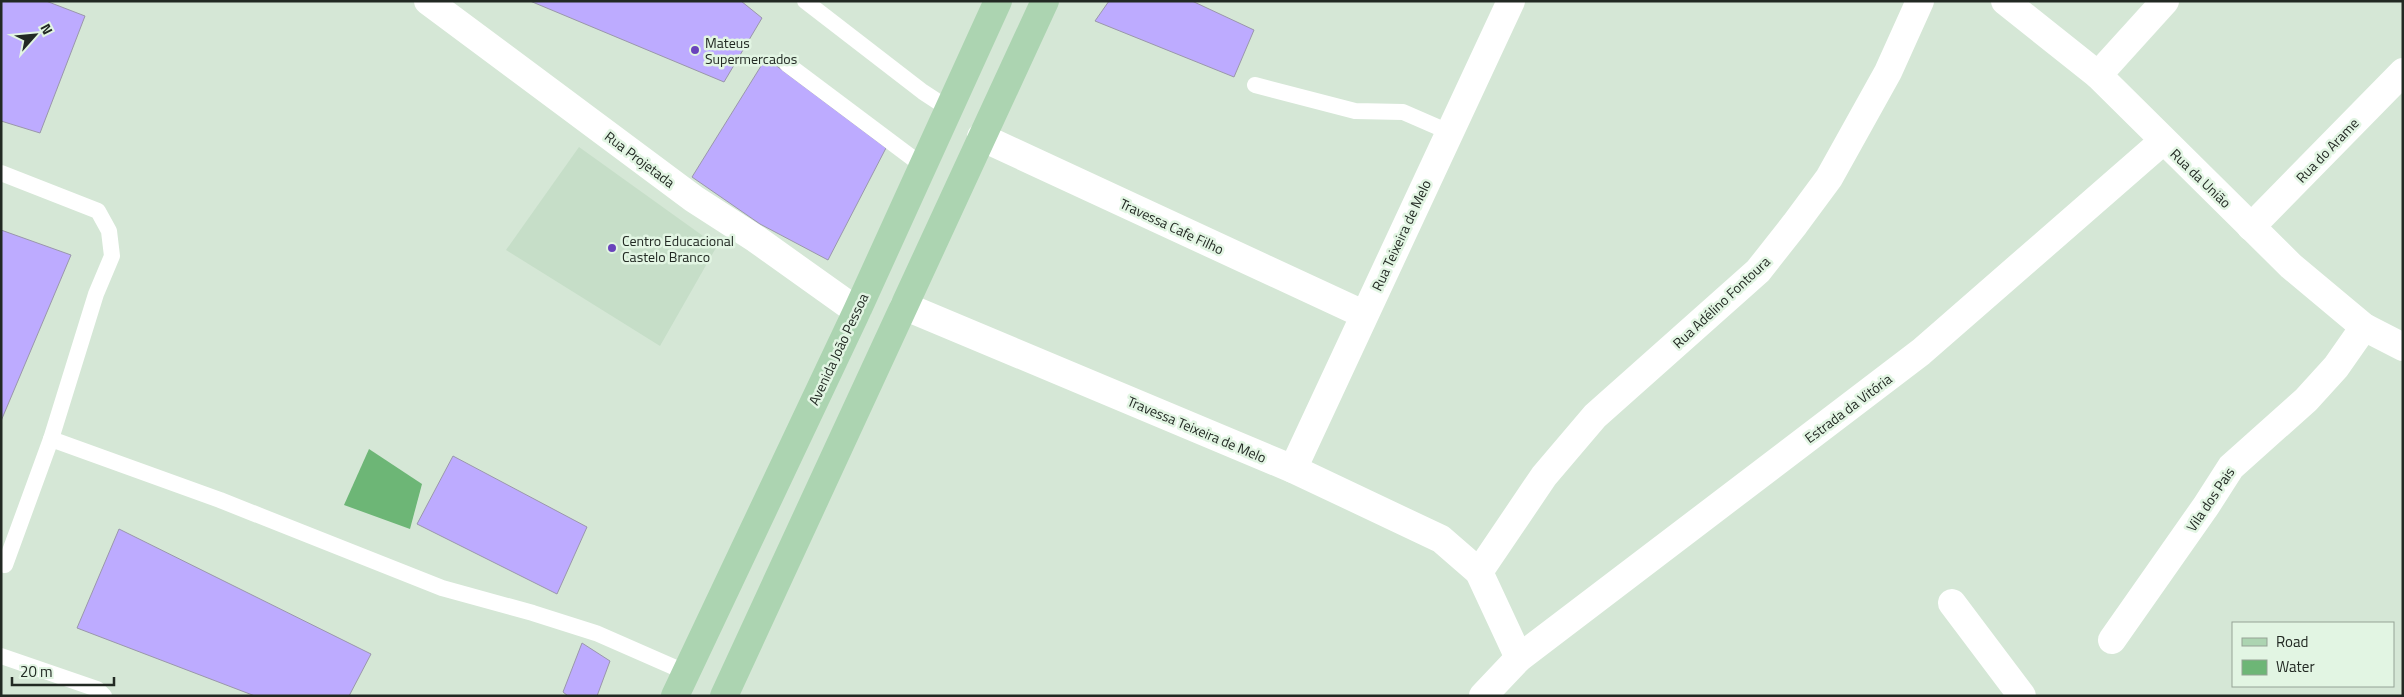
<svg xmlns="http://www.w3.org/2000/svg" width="2404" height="697" font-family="'Titillium Web',sans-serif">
<rect width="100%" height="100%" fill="#d5e7d6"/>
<path fill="#c6dec8" d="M 579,147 L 717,246 L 660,346 L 506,250 Z"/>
<path fill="#6db676" d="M 369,449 L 422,484 L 410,529 L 344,505 Z"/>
<g fill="#bdabff" stroke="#9a97ab">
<path d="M 1,1 L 46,1 L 85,16 L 40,133 L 1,121 Z"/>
<path d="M 530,1 L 741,1 L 762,18 L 724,82 Z"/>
<path d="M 1109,1 L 1192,1 L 1254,30 L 1234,77 L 1095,21 Z"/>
<path d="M 766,58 L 886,148 L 828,260 L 760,224 L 692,177 Z"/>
<path d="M 1,230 L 71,255 L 1,421 Z"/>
<path d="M 453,456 L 587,527 L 557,594 L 417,524 Z"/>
<path d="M 119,529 L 371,654 L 349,696 L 255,696 L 77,628 Z"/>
<path d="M 582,643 L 610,661 L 597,696 L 568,696 L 563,692 Z"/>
</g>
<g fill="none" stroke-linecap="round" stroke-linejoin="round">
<g stroke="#fff" stroke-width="16">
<path d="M 805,1 L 923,92 L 949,109"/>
<path d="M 787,64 L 923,166"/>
<path d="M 1255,85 L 1355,111 L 1403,112 L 1449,132"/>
<path d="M 1,173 L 98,211 L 109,231 L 112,256 L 96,294 L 51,439"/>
<path d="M 5,565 L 51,439 L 220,500 L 442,588 L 533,613 L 596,633 L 685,672"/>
<path d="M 1,656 L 97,689 L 104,696"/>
</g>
<g stroke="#fff" stroke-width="28">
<path d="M 2098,75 L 2165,1"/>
<path d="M 981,137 L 1363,314"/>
<path d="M 2251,227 L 2403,72"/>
<path d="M 904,306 L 1293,469 L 1441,539 L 1479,572 L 1519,658"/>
<path d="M 1293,469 L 1511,1"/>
<path d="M 1479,572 L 1544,476 L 1595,416 L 1758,271 L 1795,224 L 1829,178 L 1888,72 L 1920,1"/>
<path d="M 1952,603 L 2022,696"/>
<path d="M 2112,640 L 2206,506 L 2231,467 L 2306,400 L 2336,367 L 2364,327"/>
<path d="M 1483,696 L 1519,658 L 1921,352 L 2163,141"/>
</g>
<g stroke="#fff" stroke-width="28">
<path d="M 428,1 L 694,199 L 756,239 L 857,311"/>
<path d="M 2005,1 L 2098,75 L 2291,266 L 2364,327 L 2403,347"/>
</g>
<g stroke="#acd4b1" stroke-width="28">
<path d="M 675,696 L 857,311 L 998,1"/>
<path d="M 724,696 L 1045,1"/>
</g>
</g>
<g fill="#6943bb" stroke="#e2f5e3" stroke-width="2">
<circle cx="695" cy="50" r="5"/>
<circle cx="612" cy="248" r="5"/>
</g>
<g text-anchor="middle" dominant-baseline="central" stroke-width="5" stroke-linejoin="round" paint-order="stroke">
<g font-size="14" fill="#222923" stroke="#e2f5e3" text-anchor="start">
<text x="705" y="42">Mateus<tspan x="705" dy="16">Supermercados</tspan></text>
<text x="622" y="240">Centro Educacional<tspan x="622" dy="16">Castelo Branco</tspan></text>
</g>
<g font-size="14" fill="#222923" stroke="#e2f5e3">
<text transform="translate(2327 150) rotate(-46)">Rua do Arame</text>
<text transform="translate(640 159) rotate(37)">Rua Projetada</text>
<text transform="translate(2201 178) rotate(44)">Rua da União</text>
<text transform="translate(1172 226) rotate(25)">Travessa Cafe Filho</text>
<text transform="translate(1401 235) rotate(-65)">Rua Teixeira de Melo</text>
<text transform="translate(1721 302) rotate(-43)">Rua Adélino Fontoura</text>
<text transform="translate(838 349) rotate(-65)">Avenida João Pessoa</text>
<text transform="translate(1848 408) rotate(-37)">Estrada da Vitória</text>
<text transform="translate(1197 429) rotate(23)">Travessa Teixeira de Melo</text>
<text transform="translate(2210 499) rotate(-56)">Vila dos Pais</text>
</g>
</g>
<rect width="2404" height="697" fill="none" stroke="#222923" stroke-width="5"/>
<rect x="2232" y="622" width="162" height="65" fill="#e2f5e3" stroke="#95a396"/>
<rect x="2242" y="638" width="25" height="8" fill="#acd4b1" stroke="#95a396"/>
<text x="2276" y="647" font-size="15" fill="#222923">Road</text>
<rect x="2242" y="660" width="25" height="15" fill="#6db676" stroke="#95a396"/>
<text x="2276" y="672" font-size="15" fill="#222923">Water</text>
<g transform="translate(35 35) rotate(63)" stroke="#e2f5e3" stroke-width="4" paint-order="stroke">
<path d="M0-4L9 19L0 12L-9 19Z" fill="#222923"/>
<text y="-8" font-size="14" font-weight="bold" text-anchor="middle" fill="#222923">N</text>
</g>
<path d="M12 677v8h102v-8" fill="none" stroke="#222923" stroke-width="2.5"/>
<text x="20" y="677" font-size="15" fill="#222923" stroke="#e2f5e3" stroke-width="4" paint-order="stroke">20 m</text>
</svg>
